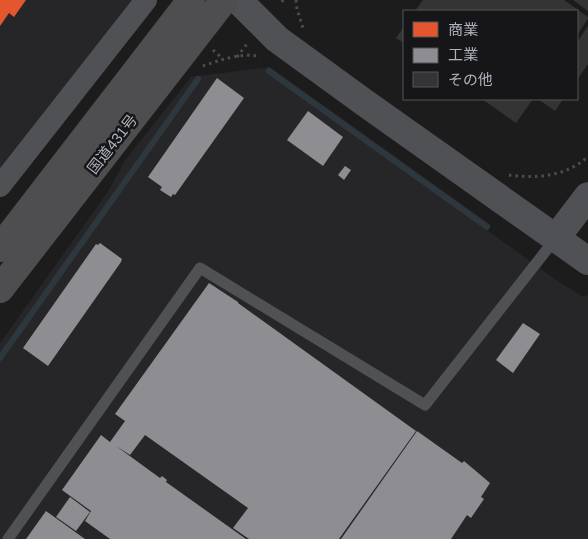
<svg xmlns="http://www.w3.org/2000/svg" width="588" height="539" font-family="Helvetica,'Noto Sans JP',sans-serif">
<rect width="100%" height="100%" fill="#1c1c1c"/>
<g fill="#262628">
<path d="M 0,0 L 137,0 L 0,178 Z"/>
<path d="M 270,67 L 491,225 L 487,230 L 556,280 L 584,297 L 588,294 L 588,539 L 0,539 L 0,343 L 107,193 L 126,159 L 191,77 Z"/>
</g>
<path fill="#e4572e" d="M 0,0 L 26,0 L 14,17 L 9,13 L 0,26 Z"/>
<g fill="#8d8d92">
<path d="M 217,78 L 244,98 L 175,195 L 173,194 L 171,197 L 160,190 L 162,187 L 148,177 Z"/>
<path d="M 308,111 L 343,137 L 323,166 L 287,140 Z"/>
<path d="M 345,166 L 351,170 L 344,180 L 338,175 Z"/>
<path d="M 100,243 L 122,259 L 121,262 L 48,366 L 23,348 L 96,244 L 98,245 Z"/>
<path d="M 209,283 L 238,302 L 238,303 L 416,431 L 339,539 L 249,539 L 233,528 L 248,508 L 145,435 L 130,455 L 116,446 L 160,478 L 162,476 L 167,480 L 166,482 L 246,539 L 110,539 L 85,521 L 91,511 L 62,490 L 101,435 L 110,442 L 125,421 L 115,414 Z"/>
<path d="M 523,323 L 540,334 L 513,373 L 496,360 Z"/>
<path d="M 417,431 L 462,463 L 464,461 L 490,483 L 481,497 L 484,499 L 471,518 L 467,515 L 451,539 L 341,539 Z"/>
<path d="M 70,497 L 90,512 L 76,531 L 56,517 Z"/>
<path d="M 46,511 L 85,539 L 26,539 Z"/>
</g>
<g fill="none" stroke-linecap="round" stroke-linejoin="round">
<g stroke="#2f373e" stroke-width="6">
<path d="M 269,71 L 487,227"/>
<path d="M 0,358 L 198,79"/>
</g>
</g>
<g fill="#343434">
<path d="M 423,0 L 564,0 L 588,17 L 588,19 L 577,35 L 577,11 L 415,11 Z"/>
<path d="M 573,0 L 588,0 L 588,11 Z"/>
<path d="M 588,26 L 588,64 L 577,80 L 577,42 Z"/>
<path d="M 404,27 L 404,43 L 396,38 Z"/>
<path d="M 482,99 L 533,99 L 516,123 Z"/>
<path d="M 538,99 L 563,99 L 555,111 Z"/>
</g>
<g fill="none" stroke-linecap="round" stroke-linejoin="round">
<g stroke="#4c4d50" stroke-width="3" stroke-dasharray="2.5 4" stroke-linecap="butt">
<path d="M 296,0 L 297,9 L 303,28"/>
<path d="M 282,2 L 283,0"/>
<path d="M 213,50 L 223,59"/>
<path d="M 237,57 L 247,44"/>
<path d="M 203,66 C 217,61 245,51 260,57"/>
<path d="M 509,175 C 535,179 569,176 588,156"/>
</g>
<path stroke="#505155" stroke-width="11" d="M 8,539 L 200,268 L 425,405 L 556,238"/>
<path stroke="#505155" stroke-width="22" d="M 0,186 L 146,0"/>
<g stroke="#505155" stroke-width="28">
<path d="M 238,0 L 277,39 L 365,103 L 588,261"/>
<path d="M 556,238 L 588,196"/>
</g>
<g stroke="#4e4e51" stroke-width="28">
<path d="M 0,248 L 191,0"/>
<path d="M 0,289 L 224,0"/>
</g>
</g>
<g text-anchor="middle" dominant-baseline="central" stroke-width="5" stroke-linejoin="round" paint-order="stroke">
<g font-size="15" fill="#aeb2bc" stroke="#161618">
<text transform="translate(112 144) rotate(-52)">国道431号</text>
</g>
</g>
<rect x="403" y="10" width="175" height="90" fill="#161618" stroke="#53545a"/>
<rect x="413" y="22" width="25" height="15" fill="#e4572e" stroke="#53545a"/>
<text x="448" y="35" font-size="15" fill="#aeb2bc">商業</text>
<rect x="413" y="48" width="25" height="15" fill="#8d8d92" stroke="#53545a"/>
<text x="448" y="60" font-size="15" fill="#aeb2bc">工業</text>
<rect x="413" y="72" width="25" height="15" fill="#343434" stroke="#53545a"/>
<text x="448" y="85" font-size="15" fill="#aeb2bc">その他</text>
</svg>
